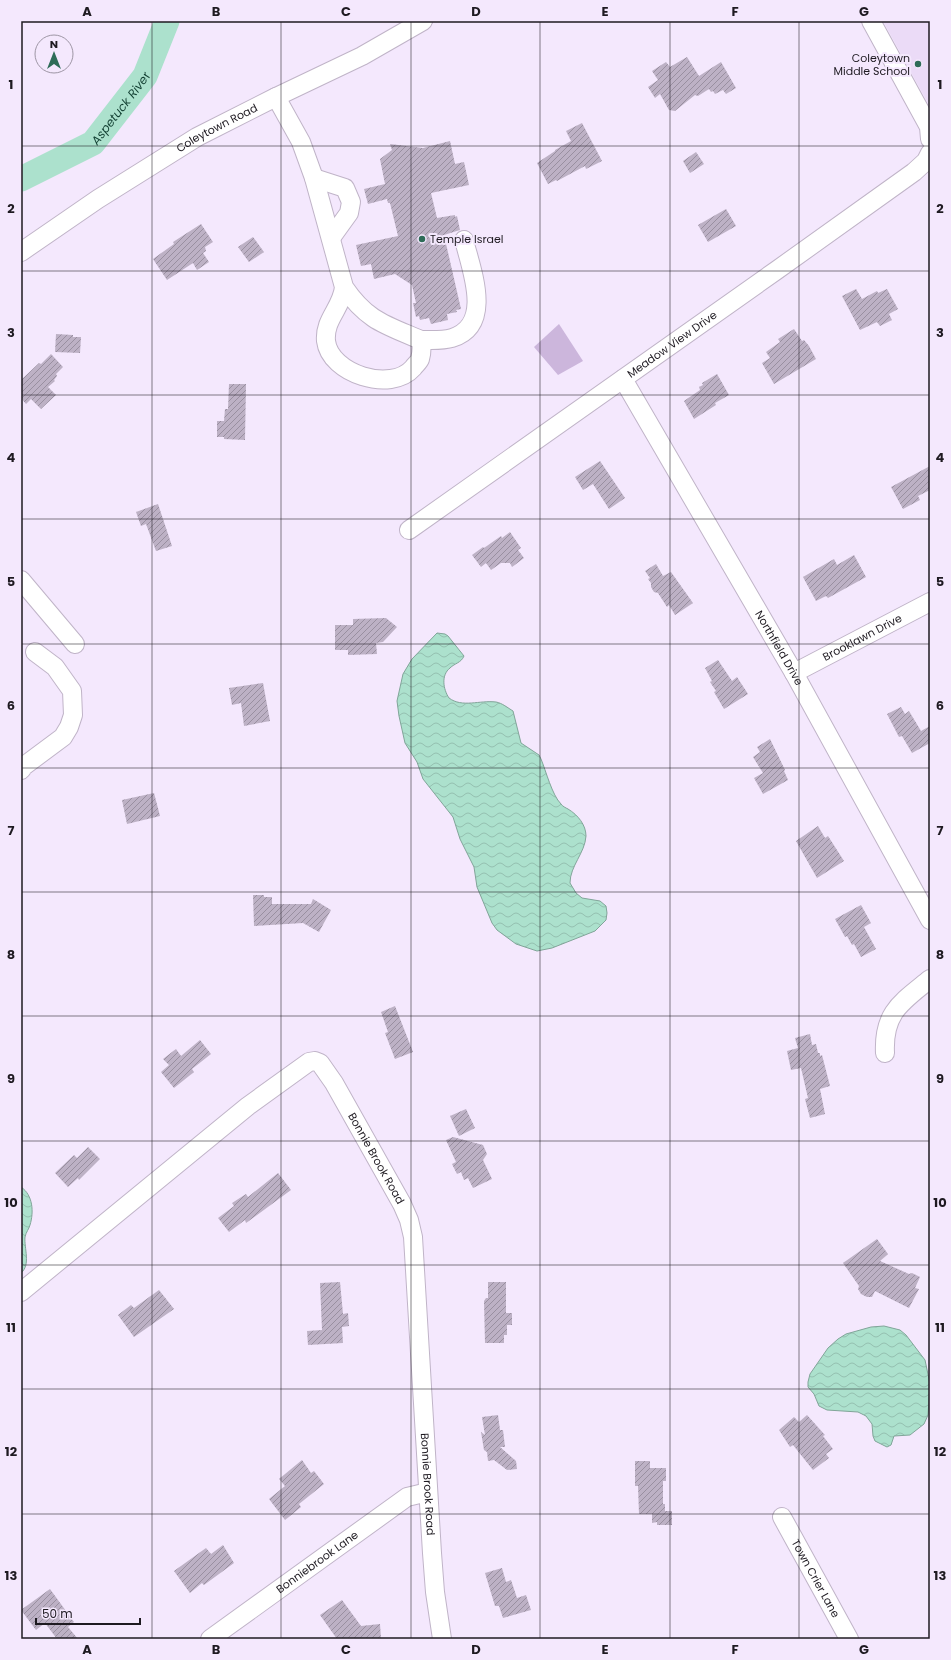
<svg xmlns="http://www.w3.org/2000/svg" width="951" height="1660" font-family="Poppins,sans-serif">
<defs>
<pattern id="water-waves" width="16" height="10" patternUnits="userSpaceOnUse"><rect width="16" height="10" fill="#ace1cd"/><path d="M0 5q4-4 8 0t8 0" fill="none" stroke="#94c0b0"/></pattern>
<pattern id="building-hatch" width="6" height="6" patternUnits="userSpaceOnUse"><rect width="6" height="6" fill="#bdb1c5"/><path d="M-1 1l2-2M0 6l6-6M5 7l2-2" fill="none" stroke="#998fa0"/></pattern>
</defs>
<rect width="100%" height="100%" fill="#f4e8fd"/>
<path fill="#ebdbf7" d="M 883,21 L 930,21 L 930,107 Z"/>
<path fill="#ccb6dc" d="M 559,324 L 583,361 L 558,375 L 534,347 Z"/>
<g fill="url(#water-waves)" stroke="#81a599">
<path d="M 437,633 L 445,634 L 448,636 L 464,656 C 461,663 455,663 450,668 C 441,675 443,689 449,698 C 462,708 480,700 496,702 C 502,703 508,708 513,711 L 521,743 L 539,755 L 541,759 C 546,771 552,795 561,804 C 562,806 566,808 568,809 C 578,815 586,825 586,836 C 585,853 570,866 570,883 L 576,893 L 582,898 L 600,901 L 606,906 L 607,913 L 606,920 L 595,931 L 552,948 L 537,951 L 516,944 L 497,930 L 492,923 L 477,887 L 474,867 L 460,839 L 453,817 L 423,779 L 417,762 L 405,743 L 399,716 L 397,701 L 403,674 L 412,659 Z"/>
<path d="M 21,1187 C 33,1195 34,1212 30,1225 C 29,1229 26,1232 25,1237 C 24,1248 31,1265 21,1273 Z"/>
<path d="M 884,1326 L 900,1330 L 906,1335 L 925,1360 L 930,1384 L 928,1415 L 924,1424 L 910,1435 L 894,1436 L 891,1445 L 887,1447 L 875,1441 L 873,1436 L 872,1424 L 866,1416 L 858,1412 L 827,1410 L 819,1406 L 814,1394 L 808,1387 L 808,1382 L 810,1374 L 828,1348 L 838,1339 L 846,1334 L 871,1327 Z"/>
</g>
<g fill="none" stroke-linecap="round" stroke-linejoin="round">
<path stroke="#ace1cd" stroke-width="25" id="s1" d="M 21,179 L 93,143 L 145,76 L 167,21"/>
</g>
<g fill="url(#building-hatch)">
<path d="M 687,57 L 699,76 L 721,62 L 736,88 L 726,94 L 723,90 L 715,94 L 713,91 L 711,92 L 709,89 L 698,96 L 695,95 L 675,111 L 669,110 L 660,94 L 655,98 L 648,87 L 658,80 L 652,71 L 666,62 L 670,67 Z"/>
<path d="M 582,123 L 602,161 L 586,169 L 585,166 L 557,181 L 556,180 L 548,184 L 537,163 L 555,151 L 555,150 L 571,141 L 566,131 Z"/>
<path d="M 450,141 L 455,164 L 464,162 L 469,185 L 431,193 L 437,218 L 455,215 L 455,217 L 457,216 L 460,230 L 444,235 L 461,309 L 456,310 L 457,312 L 447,314 L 448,320 L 431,324 L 429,318 L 420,320 L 419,316 L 416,317 L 413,303 L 416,303 L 412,285 L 395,274 L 374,279 L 371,264 L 361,266 L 356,245 L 398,236 L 390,203 L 388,203 L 387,199 L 368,204 L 364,189 L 385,184 L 380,159 L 392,150 L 390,144 L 423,148 Z"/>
<path d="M 696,152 L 704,164 L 690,173 L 683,161 Z"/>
<path d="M 726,209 L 736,226 L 708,242 L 698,225 Z"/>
<path d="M 201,224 L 213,242 L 205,247 L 206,251 L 203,253 L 209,262 L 197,270 L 193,263 L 167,280 L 153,259 L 174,244 L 173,242 Z"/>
<path d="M 253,237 L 264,252 L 249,262 L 238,247 Z"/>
<path d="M 856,289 L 862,299 L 877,291 L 878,293 L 887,289 L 898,309 L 889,314 L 892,320 L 880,326 L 877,322 L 860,330 L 842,296 Z"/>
<path d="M 794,329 L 802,341 L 804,340 L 809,346 L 816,359 L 774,384 L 762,363 L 770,358 L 766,352 L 780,342 L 778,339 Z"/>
<path d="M 56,334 L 73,335 L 73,337 L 81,337 L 80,353 L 55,352 Z"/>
<path d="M 51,354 L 63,367 L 56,374 L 57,376 L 54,380 L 55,381 L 48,387 L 56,395 L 41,409 L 31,399 L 26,404 L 21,398 L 21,380 L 39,363 L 41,364 Z"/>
<path d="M 717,374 L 729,395 L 715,403 L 716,405 L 694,419 L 684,401 L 700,390 L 699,387 L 703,385 L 702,383 Z"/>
<path d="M 229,384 L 246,384 L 245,440 L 224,439 L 224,437 L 217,437 L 217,421 L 224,421 L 225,409 L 228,409 Z"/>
<path d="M 600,461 L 625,498 L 609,509 L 593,484 L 583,490 L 575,477 Z"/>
<path d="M 930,466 L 930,490 L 918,496 L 920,500 L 903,509 L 891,487 Z"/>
<path d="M 158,504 L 172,546 L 156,551 L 146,524 L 141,526 L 136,512 Z"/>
<path d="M 510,532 L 521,548 L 518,550 L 524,558 L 512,567 L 510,563 L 501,563 L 491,570 L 486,563 L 481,567 L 472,555 L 483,547 L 484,548 L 501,536 L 502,538 Z"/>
<path d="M 854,555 L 866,577 L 828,598 L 826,596 L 816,601 L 803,577 L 834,559 L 837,565 Z"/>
<path d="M 656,564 L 663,576 L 671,572 L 693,603 L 675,615 L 669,605 L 667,607 L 658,593 L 654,592 L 651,587 L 651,583 L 648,579 L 650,578 L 645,571 Z"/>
<path d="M 386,618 L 397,627 L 383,642 L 376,643 L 377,654 L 348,655 L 348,650 L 335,650 L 335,625 L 353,625 L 353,619 Z"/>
<path d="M 718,660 L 732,681 L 737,677 L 748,694 L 724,709 L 714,692 L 716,691 L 710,682 L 712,681 L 705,668 Z"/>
<path d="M 263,683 L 270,721 L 244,726 L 241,703 L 232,705 L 229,688 Z"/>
<path d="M 901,707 L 905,714 L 909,711 L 921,731 L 930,726 L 930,743 L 912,753 L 902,736 L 899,737 L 887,714 Z"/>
<path d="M 770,739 L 785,770 L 784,771 L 788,780 L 763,794 L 754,778 L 763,773 L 753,757 L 760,752 L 757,747 Z"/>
<path d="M 154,793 L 160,816 L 127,824 L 122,800 Z"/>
<path d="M 818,826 L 825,838 L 828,836 L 844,861 L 817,878 L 796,841 Z"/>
<path d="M 253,895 L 264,895 L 264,897 L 272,897 L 272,904 L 311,904 L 313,899 L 331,910 L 319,932 L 303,923 L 254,926 Z"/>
<path d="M 861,905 L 871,923 L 864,927 L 876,949 L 861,957 L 854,944 L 852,945 L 847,936 L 845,937 L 835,919 Z"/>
<path d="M 395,1006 L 413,1052 L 395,1059 L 385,1033 L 388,1032 L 381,1012 Z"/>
<path d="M 810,1034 L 812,1045 L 816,1044 L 818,1053 L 820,1053 L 820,1056 L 822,1055 L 830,1086 L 820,1089 L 825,1114 L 810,1118 L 805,1099 L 808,1098 L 801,1068 L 791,1070 L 787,1051 L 798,1048 L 795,1038 Z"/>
<path d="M 200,1040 L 211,1054 L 192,1069 L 194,1072 L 174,1088 L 161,1072 L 169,1065 L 163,1059 L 176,1049 L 181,1056 Z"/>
<path d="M 466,1109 L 475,1128 L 459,1136 L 450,1116 Z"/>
<path d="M 453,1137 L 483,1145 L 487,1154 L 483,1160 L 492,1179 L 473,1188 L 468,1178 L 464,1180 L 461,1172 L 457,1174 L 452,1164 L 456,1162 L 446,1140 Z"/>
<path d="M 88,1147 L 100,1159 L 79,1180 L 78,1178 L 68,1187 L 55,1173 L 74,1155 L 77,1158 Z"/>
<path d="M 278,1173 L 291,1190 L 246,1223 L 245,1220 L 229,1232 L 218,1218 L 234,1206 L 232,1203 L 246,1194 L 248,1197 Z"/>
<path d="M 877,1239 L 888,1254 L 880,1261 L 909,1274 L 912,1273 L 920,1277 L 915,1288 L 919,1289 L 909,1308 L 875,1291 L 872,1297 L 867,1297 L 861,1294 L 858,1289 L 859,1286 L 843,1263 Z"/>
<path d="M 340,1282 L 343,1314 L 348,1313 L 349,1326 L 342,1327 L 343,1343 L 308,1345 L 307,1331 L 322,1330 L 320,1283 Z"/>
<path d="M 488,1282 L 506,1282 L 506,1313 L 512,1313 L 512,1325 L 507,1325 L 507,1335 L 504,1335 L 504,1343 L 485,1343 L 484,1301 L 486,1298 L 488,1298 Z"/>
<path d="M 159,1290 L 174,1309 L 134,1337 L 118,1315 L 131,1305 L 134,1308 Z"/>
<path d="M 498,1415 L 500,1430 L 503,1430 L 505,1447 L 500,1447 L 516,1461 L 517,1469 L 507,1470 L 494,1460 L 488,1461 L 487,1452 L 484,1450 L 481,1432 L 485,1435 L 482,1417 Z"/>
<path d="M 807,1415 L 825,1435 L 823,1436 L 833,1449 L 826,1454 L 829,1458 L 813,1470 L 793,1445 L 790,1447 L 779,1430 L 794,1417 L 799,1422 Z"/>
<path d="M 302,1460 L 311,1473 L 314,1471 L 324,1484 L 299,1504 L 301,1507 L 285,1520 L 269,1499 L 285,1486 L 279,1479 Z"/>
<path d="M 635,1461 L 650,1461 L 650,1468 L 666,1468 L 666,1481 L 663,1481 L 663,1504 L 665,1504 L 665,1511 L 672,1511 L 672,1525 L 657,1525 L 657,1522 L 652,1523 L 652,1514 L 639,1514 L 638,1486 L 635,1486 Z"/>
<path d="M 223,1545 L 234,1563 L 204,1585 L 202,1583 L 190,1593 L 174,1571 L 206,1548 L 211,1554 Z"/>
<path d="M 502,1568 L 506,1582 L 511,1580 L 517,1598 L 526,1595 L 531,1610 L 503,1618 L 499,1606 L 495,1606 L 485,1573 Z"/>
<path d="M 50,1589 L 74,1622 L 68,1627 L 78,1639 L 57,1639 L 45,1623 L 36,1630 L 21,1610 Z"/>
<path d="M 342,1600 L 361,1626 L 380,1624 L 381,1639 L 337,1639 L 320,1615 Z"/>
</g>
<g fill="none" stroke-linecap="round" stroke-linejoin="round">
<defs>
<g id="minor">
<path d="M 871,21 L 929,127 L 930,139"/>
<path d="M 276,97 L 301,142 L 314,178 L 344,287 C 367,321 386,325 421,340 C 422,347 422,352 420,359 C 419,362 415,365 413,368 C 391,393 330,374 326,341 C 324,319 342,308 344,287"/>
<path d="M 314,178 L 345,188 L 351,202 L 349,213 L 331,238"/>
<path id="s2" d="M 21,252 L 98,199 L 197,137 L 276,97 L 362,56 L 423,21"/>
<path d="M 421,340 C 431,340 442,341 452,338 C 494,325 471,269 464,240"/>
<path id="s3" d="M 623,379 L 794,673 L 930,920"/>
<path id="s4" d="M 409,530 L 777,270 L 914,172 L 926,161 L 930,153"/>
<path d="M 21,580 L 75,644"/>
<path id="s5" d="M 794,673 L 930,602"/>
<path d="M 21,770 L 24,766 L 63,737 L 69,727 L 73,715 L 72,691 L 55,667 L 35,652"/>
<path d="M 885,1053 C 883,1012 902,1002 930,979"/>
<path id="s6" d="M 21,1292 L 248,1106 L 309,1062 L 315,1061 L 320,1063 L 334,1083 L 402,1204 L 409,1220 L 413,1237 L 432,1553 L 435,1592 L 442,1639"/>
<path id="s7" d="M 782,1517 L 849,1639"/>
<path id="s8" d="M 210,1639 L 407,1497 L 428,1492"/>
</g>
</defs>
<use href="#minor" stroke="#c0b4c8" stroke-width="20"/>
<use href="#minor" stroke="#fff" stroke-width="18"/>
</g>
<path fill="none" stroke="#1e1a21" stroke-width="1" stroke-opacity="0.55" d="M 152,21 L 152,1639M 281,21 L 281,1639M 411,21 L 411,1639M 540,21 L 540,1639M 670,21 L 670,1639M 799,21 L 799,1639M 21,146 L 930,146M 21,271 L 930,271M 21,395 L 930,395M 21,519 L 930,519M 21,644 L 930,644M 21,768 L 930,768M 21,892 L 930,892M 21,1016 L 930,1016M 21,1141 L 930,1141M 21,1265 L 930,1265M 21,1389 L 930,1389M 21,1514 L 930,1514"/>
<g fill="#2e6c58" stroke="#f4e8fd" stroke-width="1.5">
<circle cx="918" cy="64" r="4"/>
<circle cx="422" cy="239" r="4"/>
</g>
<g text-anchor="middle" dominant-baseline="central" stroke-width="4" stroke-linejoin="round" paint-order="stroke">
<g font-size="11" fill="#1e1a21" stroke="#f4e8fd" text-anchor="end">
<text x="910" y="58">Coleytown<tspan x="910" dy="13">Middle School</tspan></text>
<text x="430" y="239" text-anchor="start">Temple Israel</text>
</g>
<g font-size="11" fill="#1e1a21" stroke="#f4e8fd">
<text stroke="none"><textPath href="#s2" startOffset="232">Coleytown Road</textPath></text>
<text stroke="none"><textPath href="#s4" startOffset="322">Meadow View Drive</textPath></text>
<text stroke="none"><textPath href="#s5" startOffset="77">Brooklawn Drive</textPath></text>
<text stroke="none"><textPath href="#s3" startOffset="311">Northfield Drive</textPath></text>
<text stroke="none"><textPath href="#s6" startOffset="491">Bonnie Brook Road</textPath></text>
<text stroke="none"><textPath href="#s6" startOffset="826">Bonnie Brook Road</textPath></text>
<text stroke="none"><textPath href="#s8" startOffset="132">Bonniebrook Lane</textPath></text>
<text stroke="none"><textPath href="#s7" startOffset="70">Town Crier Lane</textPath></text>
</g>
<g font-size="12" font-style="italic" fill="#113e31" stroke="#f4e8fd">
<text stroke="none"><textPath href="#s1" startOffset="125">Aspetuck River</textPath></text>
</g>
</g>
<rect width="951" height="1660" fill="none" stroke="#f4e8fd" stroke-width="44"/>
<g transform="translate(54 54)"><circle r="19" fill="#f4e8fd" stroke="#9e96a5"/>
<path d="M0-3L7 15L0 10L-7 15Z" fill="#2e6c58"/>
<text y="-6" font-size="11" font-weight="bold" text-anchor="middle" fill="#1e1a21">N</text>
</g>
<path d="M36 1618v6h104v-6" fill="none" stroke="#1e1a21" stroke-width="2"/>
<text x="42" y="1618" font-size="12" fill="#1e1a21" stroke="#f4e8fd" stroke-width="3" paint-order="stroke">50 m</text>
<rect x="22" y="22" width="907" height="1616" fill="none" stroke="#1e1a21" stroke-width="1.5"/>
<g font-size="13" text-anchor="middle" font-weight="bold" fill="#1e1a21">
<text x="87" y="16">A</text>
<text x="216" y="16">B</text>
<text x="346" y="16">C</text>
<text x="476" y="16">D</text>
<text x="605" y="16">E</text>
<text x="735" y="16">F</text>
<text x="864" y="16">G</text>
<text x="11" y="89">1</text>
<text x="940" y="89">1</text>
<text x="11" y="213">2</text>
<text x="940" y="213">2</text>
<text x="11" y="337">3</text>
<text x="940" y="337">3</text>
<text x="11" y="462">4</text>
<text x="940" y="462">4</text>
<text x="11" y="586">5</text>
<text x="940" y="586">5</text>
<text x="11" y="710">6</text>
<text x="940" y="710">6</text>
<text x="11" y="835">7</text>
<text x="940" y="835">7</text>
<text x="11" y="959">8</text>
<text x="940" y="959">8</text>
<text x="11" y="1083">9</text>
<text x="940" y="1083">9</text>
<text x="11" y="1207">10</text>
<text x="940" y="1207">10</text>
<text x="11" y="1332">11</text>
<text x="940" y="1332">11</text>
<text x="11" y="1456">12</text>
<text x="940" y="1456">12</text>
<text x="11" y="1580">13</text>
<text x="940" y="1580">13</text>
<text x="87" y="1654">A</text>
<text x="216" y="1654">B</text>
<text x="346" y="1654">C</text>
<text x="476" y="1654">D</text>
<text x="605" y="1654">E</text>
<text x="735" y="1654">F</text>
<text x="864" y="1654">G</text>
</g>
</svg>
